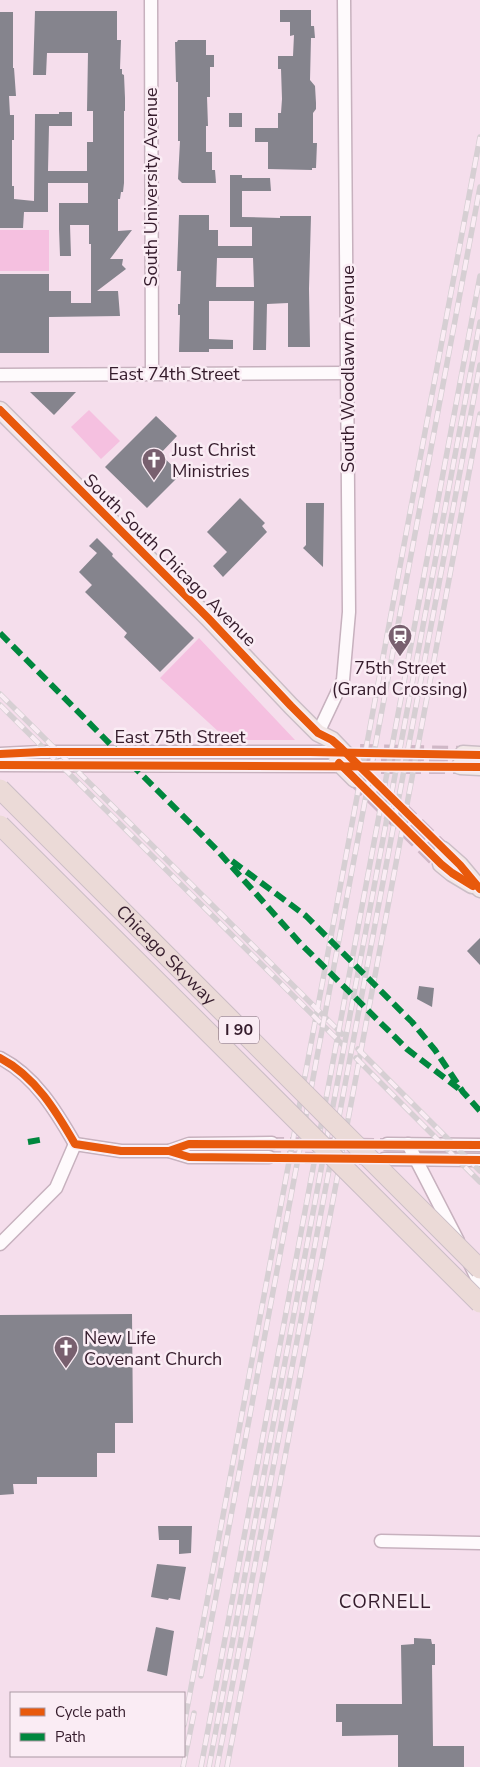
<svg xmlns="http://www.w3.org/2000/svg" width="480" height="1767" font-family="'Nunito Sans',sans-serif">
<rect width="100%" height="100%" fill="#f5deec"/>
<g fill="#f5c0e0">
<rect x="0" y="230" width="49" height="41"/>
<path d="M 89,410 L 120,441 L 101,459 L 71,427 Z"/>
<path d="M 199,638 L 295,740 L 207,740 L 203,734 L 220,733 L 160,678 Z"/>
</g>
<g fill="#85848d" fill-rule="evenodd">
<path d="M 280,10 L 311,10 L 311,26 L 314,26 L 315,38 L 311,38 L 310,80 L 315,86 L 316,103 L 316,109 L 313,113 L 313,143 L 317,143 L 316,168 L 312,168 L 312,170 L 268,169 L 268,142 L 255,142 L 255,128 L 278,128 L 278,113 L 281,113 L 282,99 L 281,69 L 278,69 L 278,56 L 293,56 L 294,35 L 290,36 L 290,22 L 280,22 Z"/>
<path d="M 35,11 L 117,11 L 117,40 L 121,40 L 120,69 L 122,69 L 122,74 L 124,75 L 125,98 L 125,111 L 124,111 L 124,183 L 123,192 L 121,192 L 120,199 L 118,199 L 118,231 L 132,230 L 110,259 L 123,259 L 122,265 L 126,269 L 97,291 L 118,291 L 120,316 L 49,317 L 49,353 L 0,353 L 0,274 L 49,274 L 49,291 L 71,291 L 71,303 L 91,303 L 91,244 L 89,244 L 89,225 L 70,225 L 71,256 L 60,256 L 59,229 L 59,203 L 88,203 L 88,183 L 48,183 L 48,212 L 24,212 L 23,228 L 0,228 L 0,12 L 13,12 L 13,68 L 14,68 L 16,96 L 9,96 L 10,115 L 14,115 L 14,140 L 12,140 L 12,186 L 14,186 L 14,199 L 34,201 L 35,114 L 59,114 L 59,112 L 72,112 L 72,126 L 49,126 L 48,171 L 87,171 L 87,142 L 93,142 L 93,111 L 87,111 L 88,53 L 47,53 L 46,75 L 33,75 Z"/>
<path d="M 178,40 L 206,40 L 206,55 L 214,55 L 214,67 L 210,67 L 210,97 L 207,97 L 208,126 L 206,126 L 206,152 L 212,152 L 212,170 L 215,170 L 216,183 L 182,183 L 178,179 L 180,141 L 178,141 L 178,82 L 176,82 L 175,42 L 177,42 Z"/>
<rect x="229" y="113" width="13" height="14"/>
<path d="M 230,175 L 242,175 L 242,178 L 270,178 L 271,191 L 242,191 L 242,217 L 280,218 L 280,216 L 311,216 L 309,289 L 310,347 L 288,347 L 288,303 L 267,304 L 266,350 L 253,350 L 254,301 L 209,301 L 209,339 L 233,340 L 233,349 L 209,349 L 209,352 L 179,352 L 180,315 L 178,315 L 178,304 L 180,304 L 181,271 L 177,271 L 179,215 L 209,215 L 209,230 L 218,230 L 218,246 L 252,246 L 252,227 L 230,227 ZM 217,258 L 253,258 L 254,287 L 216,287 Z"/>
<path d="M 30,392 L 76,392 L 54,415 Z"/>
<path d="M 156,416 L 177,436 L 160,454 L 181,474 L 147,508 L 105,467 Z"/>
<path d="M 240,498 L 265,523 L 262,526 L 267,532 L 223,577 L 213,566 L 227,552 L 207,532 Z"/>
<path d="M 306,503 L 324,503 L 323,567 L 303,548 L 306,545 Z"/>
<path d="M 97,538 L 113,554 L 112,556 L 194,638 L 160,672 L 124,637 L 127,633 L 85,592 L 92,585 L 79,572 L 97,553 L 89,546 Z"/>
<path d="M 480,938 L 480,965 L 467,951 Z"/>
<path d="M 419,986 L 434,988 L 432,1007 L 417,999 Z"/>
<path d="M 132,1314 L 133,1423 L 115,1423 L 115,1453 L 97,1453 L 97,1477 L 37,1477 L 37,1484 L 13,1484 L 14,1494 L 0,1495 L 0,1315 Z"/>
<path d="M 158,1526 L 192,1526 L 191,1553 L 179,1554 L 179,1540 L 159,1540 Z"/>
<path d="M 157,1564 L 186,1567 L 180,1600 L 169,1598 L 168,1600 L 151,1597 Z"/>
<path d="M 156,1627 L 174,1631 L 167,1676 L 147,1671 Z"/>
<path d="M 414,1638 L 431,1639 L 432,1644 L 435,1644 L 435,1665 L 432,1665 L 433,1746 L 464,1746 L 464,1767 L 398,1767 L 398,1735 L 342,1736 L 342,1722 L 336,1722 L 336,1704 L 402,1704 L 401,1645 L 414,1644 Z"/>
</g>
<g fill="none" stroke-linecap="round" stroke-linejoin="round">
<g stroke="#cfb7c6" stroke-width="12" stroke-dasharray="12 6" stroke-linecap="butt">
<path d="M 272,1143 L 387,1144"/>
<path d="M 269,1157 L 372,1159"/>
</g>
<g stroke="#cfb7c6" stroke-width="16" stroke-dasharray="16 8" stroke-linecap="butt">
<path d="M 360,752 L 463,754"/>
<path d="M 357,766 L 460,766"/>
<path d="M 355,779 L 441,864"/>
<path d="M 400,808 L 443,850"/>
</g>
<defs>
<g id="minor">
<path d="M 151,0 L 152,374"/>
<path d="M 0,375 L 348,373"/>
<path d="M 318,733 L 343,680 L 349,612 L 344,0"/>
<path d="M 0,754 L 41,752 L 329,752"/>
<path d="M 0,765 L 342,766"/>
<path d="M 0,1058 C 35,1076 56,1111 75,1144"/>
<path d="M 75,1144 L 121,1151 L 169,1151 L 189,1157 L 269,1157"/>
<path d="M 387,1144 L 480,1145"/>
<path d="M 408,1144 L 458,1241"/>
<path d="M 169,1151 L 189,1144 L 272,1143"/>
<path d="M 384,1159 L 480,1160"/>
<path d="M 0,1244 L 56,1188 L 75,1144"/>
<path d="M 470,1264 L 480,1284"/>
<path d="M 381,1541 L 480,1543"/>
</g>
<g id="major">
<path d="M 0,410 L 208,618 L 291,706 L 318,733 L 332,740 L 357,766"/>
<path d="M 463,754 L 480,755"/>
<path d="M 337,761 L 355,779"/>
<path d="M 460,766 L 480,767"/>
<path d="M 443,850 L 460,865 L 480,889"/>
<path d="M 441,864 L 452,873 L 472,885"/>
</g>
</defs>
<use href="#minor" stroke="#c7b1be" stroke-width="15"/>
<use href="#major" stroke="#cbbdc6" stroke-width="19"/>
<use href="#minor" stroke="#fefafc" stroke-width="12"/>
<use href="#major" stroke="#f2e7e6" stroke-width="16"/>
<defs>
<g id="rail">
<path d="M 0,694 L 342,1034"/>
<path d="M 0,705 L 342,1044"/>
<path d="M 358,1049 L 480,1171"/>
<path d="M 356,1058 L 480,1182"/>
<path d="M 201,1676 L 480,187"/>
<path d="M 184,1725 L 480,137"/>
<path d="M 183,1767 L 194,1713"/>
<path d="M 201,1767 L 480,276"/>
<path d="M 209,1767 L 480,322"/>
<path d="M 217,1767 L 480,365"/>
<path d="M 227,1767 L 480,414"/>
</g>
</defs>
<use href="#rail" stroke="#d6cfd3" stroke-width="5.5"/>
<use href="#rail" stroke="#faecf4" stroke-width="4" stroke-dasharray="11" stroke-linecap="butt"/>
<defs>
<g id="highway-bridge">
<path id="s1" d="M 0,789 L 480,1269"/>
<path d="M 0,825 L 480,1303"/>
</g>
</defs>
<use href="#highway-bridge" stroke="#cbbdc6" stroke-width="21" stroke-linecap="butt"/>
<use href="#highway-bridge" stroke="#ebdad7" stroke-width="19"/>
<g stroke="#00873e" stroke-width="6" stroke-dasharray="12 6" stroke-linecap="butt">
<path d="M 0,633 L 118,752"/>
<path d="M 131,764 L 216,849 L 300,943 L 407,1049 L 463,1092"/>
<path d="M 232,861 L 306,916 L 412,1022 L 435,1050 L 463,1092 L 480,1111"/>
<path d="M 28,1142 L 45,1139"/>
</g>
<defs>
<g id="cycleway">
<path d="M 0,410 L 208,618 L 291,706 L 318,733 L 332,740 L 341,748 L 460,865 L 480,889"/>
<path d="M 0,754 L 41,752 L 310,752 L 480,755"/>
<path d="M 339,763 L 441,864 L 452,873 L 473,886"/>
<path d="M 0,765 L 480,767"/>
<path d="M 0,1058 C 35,1076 56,1111 75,1144 L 121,1151 L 169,1151 L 189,1157 L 480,1160"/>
<path d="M 169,1151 L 189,1144 L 480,1145"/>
</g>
</defs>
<use href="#cycleway" stroke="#faecf4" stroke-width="11"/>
<use href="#cycleway" stroke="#e8590c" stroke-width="8"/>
</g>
<defs>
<symbol id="church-pin" viewBox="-11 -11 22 30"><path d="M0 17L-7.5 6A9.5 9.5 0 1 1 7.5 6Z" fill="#78606f" stroke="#faecf4"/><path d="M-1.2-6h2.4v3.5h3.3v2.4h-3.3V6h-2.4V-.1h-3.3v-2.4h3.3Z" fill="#fff"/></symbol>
<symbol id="station-pin" viewBox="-11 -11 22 30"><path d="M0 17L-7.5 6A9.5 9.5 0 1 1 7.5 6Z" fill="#78606f" stroke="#faecf4"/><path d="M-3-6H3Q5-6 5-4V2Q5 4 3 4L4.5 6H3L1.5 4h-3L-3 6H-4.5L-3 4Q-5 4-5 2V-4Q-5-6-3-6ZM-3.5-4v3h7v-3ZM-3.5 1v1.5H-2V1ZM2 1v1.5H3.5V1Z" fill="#fff"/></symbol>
</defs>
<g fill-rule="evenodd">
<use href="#church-pin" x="140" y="446" width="28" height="38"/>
<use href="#station-pin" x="386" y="622" width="28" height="38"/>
<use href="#church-pin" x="52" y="1334" width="28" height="38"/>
</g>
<g text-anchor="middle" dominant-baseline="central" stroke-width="5" stroke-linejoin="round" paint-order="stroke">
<rect fill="#faecf4" stroke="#705a68" stroke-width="1" x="219" y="1016.5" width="40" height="27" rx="4"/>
<g font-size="16" font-weight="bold" fill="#351c2c">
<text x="239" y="1030">I 90</text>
</g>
<g font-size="18" fill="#351c2c" stroke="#faecf4">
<text transform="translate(151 187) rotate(-90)">South University Avenue</text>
<text transform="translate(348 369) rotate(-90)">South Woodlawn Avenue</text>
<text x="174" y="374">East 74th Street</text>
<text transform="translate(170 560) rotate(45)">South South Chicago Avenue</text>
<text x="180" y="737">East 75th Street</text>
<text stroke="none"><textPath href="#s1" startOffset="235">Chicago Skyway</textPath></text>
</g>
<g font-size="18" fill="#351c2c" stroke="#faecf4" text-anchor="start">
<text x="172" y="450">Just Christ<tspan x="172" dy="21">Ministries</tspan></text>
<text x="400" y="668" text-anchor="middle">75th Street<tspan x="400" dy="21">(Grand Crossing)</tspan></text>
<text x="84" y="1338">New Life<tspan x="84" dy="21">Covenant Church</tspan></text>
</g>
<g font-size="19" letter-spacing="1" fill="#351c2c" stroke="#faecf4">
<text x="385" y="1602">CORNELL</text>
</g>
</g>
<rect x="10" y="1692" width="175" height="65" fill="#faecf4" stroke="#ab99a4"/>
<rect x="20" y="1708" width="25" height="8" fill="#e8590c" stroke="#ab99a4"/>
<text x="55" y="1717" font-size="15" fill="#351c2c">Cycle path</text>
<rect x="20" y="1733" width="25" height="8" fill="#00873e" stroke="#ab99a4"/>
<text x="55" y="1742" font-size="15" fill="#351c2c">Path</text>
</svg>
